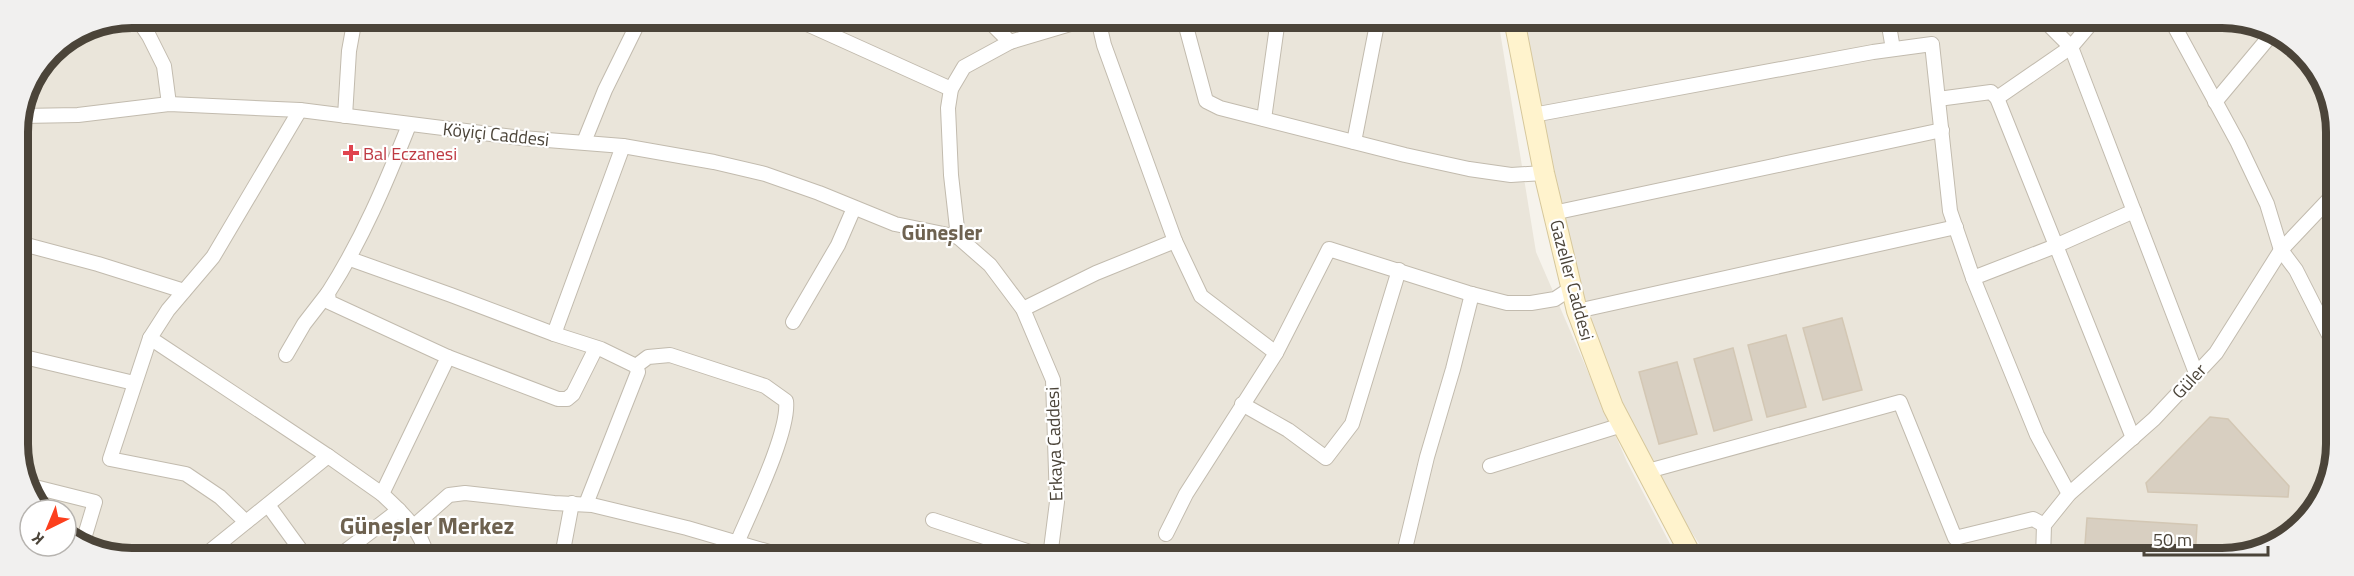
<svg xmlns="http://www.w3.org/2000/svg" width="2354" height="576" font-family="'Titillium Web',sans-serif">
<rect width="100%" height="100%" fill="#f6f3ec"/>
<g fill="#eae5da">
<path d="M 132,18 L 1498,19 L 1536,252 L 1627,462 L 1677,557 L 110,556 L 66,532 L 66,510 L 44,510 L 20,466 L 18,125 L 52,51 L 89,27 Z"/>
<path d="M 1519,20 L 2244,20 L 2303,52 L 2334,110 L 2334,466 L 2297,530 L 2229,558 L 1708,557 L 1657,480 L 1583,322 Z"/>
</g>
<g fill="#d8cfc1" stroke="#d3c7b4" stroke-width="1.5">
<path d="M 1842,318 L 1862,390 L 1823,400 L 1803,328 Z"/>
<path d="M 1786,335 L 1806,407 L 1767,417 L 1748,345 Z"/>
<path d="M 1733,348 L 1752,420 L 1714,431 L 1694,359 Z"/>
<path d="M 1677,362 L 1697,434 L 1659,444 L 1639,372 Z"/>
<path d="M 2210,417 L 2228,419 L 2289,486 L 2288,497 L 2148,492 L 2146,483 Z"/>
<path d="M 2087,518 L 2197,525 L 2195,558 L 2084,558 Z"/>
</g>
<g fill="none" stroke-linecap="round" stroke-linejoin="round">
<defs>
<g id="street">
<path d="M 137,18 L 149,36 L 164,66 L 169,104"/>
<path d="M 796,19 L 951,89"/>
<path d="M 987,19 L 1010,42"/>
<path d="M 1184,19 L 1206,101 L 1220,108 L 1405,155 L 1469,169 L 1511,175 L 1544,173"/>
<path d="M 1888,20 L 1893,49"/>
<path d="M 2044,20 L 2071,47 L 2196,373"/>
<path d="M 2171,20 L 2238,143 L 2267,204 L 2281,250 L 2296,270 L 2334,345"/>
<path d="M 1997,98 L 2071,47 L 2094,20"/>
<path d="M 1938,99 L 1991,92 L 1997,98 L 2133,438"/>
<path d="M 2215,102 L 2271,35"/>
<path d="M 1533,115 L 1873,52 L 1932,44 L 1950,211 L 1973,278 L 2053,247 L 2134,211"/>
<path d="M 22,116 L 78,115 L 169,104 L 300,110 L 522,138 L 623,146 L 714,162 L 765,174 L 819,193 L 895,224 L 958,237"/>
<path d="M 345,116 L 349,51 L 355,18"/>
<path d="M 1264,119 L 1278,19"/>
<path d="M 584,142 L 605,90 L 640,19"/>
<path d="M 1354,142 L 1378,19"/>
<path d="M 1553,213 L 1942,130"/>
<path d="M 19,243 L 98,264 L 184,291"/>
<path d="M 350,259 L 451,295 L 554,334"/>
<path d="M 1973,278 L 2037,435 L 2069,494"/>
<path d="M 1023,309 L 1096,273 L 1175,241 L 1104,45 L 1098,19"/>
<path d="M 1577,311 L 1956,227"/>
<path d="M 793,322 L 838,245 L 854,208"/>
<path d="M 150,338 L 110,459 L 186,474 L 220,497 L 246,522"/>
<path d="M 1276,353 L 1329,249 L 1468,293 L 1507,303 L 1531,303 L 1555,299 L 1570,289"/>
<path d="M 286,355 L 304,324 L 328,293"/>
<path d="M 20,356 L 134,383"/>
<path d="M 448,357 L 558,399 L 567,399 L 573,394 L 596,348"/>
<path d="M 636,366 L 648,357 L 670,355 L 765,386 L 786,401 C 790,431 750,512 737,543"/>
<path d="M 1242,404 L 1288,430 L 1326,458 L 1352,424 L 1399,270"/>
<path d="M 328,456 L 382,494 L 448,357 L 329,302 L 328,293 C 362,240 386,183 409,125"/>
<path d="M 1490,466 L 1622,425"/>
<path d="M 1648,471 L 1900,402 L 1955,538 L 2033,519 L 2044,525"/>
<path d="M 31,486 L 95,502 L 83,542"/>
<path d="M 382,494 C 402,513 420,528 427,556"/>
<path d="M 586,504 L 638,372 L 636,366 L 601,349 L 554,334 L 623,146"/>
<path d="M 268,505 L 305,556"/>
<path d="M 933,520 L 1045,557"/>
<path d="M 414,526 L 449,495 L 465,493 L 554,503 L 592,505 L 687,528 L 783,556"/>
<path d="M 1166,534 L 1186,494 L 1276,353 L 1201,296 L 1175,241"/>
<path d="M 204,556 L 328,456 L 150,338 L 168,310 L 213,257 L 300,110"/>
<path d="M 339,556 L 399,510"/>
<path d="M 562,556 L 572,503"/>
<path d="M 1050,557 L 1057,502 L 1053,380 L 1023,309 L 990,265 L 958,237 L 951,175 L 948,108 L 951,89 L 964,67 L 1010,42 L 1087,19"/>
<path d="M 1403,557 L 1427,457 L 1453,369 L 1472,294"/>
<path d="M 2043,558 L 2044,525 L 2069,494 L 2154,419 L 2216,353 L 2281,250 L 2334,194"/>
</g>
<path id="secondary" d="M 1514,19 L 1544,173 L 1577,311 L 1613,407 L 1692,557"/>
</defs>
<use href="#street" stroke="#c2bbae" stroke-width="16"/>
<use href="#secondary" stroke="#d6c79b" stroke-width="22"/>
<use href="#street" stroke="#fff" stroke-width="14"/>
<use href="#secondary" stroke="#fff3cd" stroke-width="20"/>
</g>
<path fill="#e0444e" stroke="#fff" stroke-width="2" d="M348 144h6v6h6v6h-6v6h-6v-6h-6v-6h6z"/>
<g text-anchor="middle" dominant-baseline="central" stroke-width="4.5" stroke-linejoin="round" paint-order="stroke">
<g font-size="18" fill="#4b4439" stroke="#fff">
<text transform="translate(496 134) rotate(6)">Köyiçi Caddesi</text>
<text transform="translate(1572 280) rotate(75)">Gazeller Caddesi</text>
<text transform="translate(2189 381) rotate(-47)">Güler</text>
<text transform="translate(1054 444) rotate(-92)">Erkaya Caddesi</text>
</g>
<g font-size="18" fill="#be3a42" stroke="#fff" text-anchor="start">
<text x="363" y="153">Bal Eczanesi</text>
</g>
<g font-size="21" font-weight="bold" fill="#6e6250" stroke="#fff">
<text x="942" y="232">Güneşler</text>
</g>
<g font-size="24" font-weight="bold" fill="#6e6250" stroke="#fff">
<text x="427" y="525">Güneşler Merkez</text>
</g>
</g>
<path d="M0 0H2354V576H0ZM132 28H2222A104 104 0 0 1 2326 132V444A104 104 0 0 1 2222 548H132A104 104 0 0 1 28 444V132A104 104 0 0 1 132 28Z" fill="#f1f0ef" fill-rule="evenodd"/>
<path fill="none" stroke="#4b4439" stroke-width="8" d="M132 28H2222A104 104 0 0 1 2326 132V444A104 104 0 0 1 2222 548H132A104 104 0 0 1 28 444V132A104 104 0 0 1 132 28Z"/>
<g transform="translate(48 528) rotate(223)"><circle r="28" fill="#ffffff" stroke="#b7b4b0" stroke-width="1.5"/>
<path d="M0-4.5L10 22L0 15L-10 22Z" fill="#fc3f1d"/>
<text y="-9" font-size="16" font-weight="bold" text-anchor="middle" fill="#4b4439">K</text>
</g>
<path d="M2144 546v9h124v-9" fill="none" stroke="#4b4439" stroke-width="3"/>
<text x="2153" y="546" font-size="18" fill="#4b4439" stroke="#ffffff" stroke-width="4.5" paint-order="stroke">50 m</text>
</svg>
